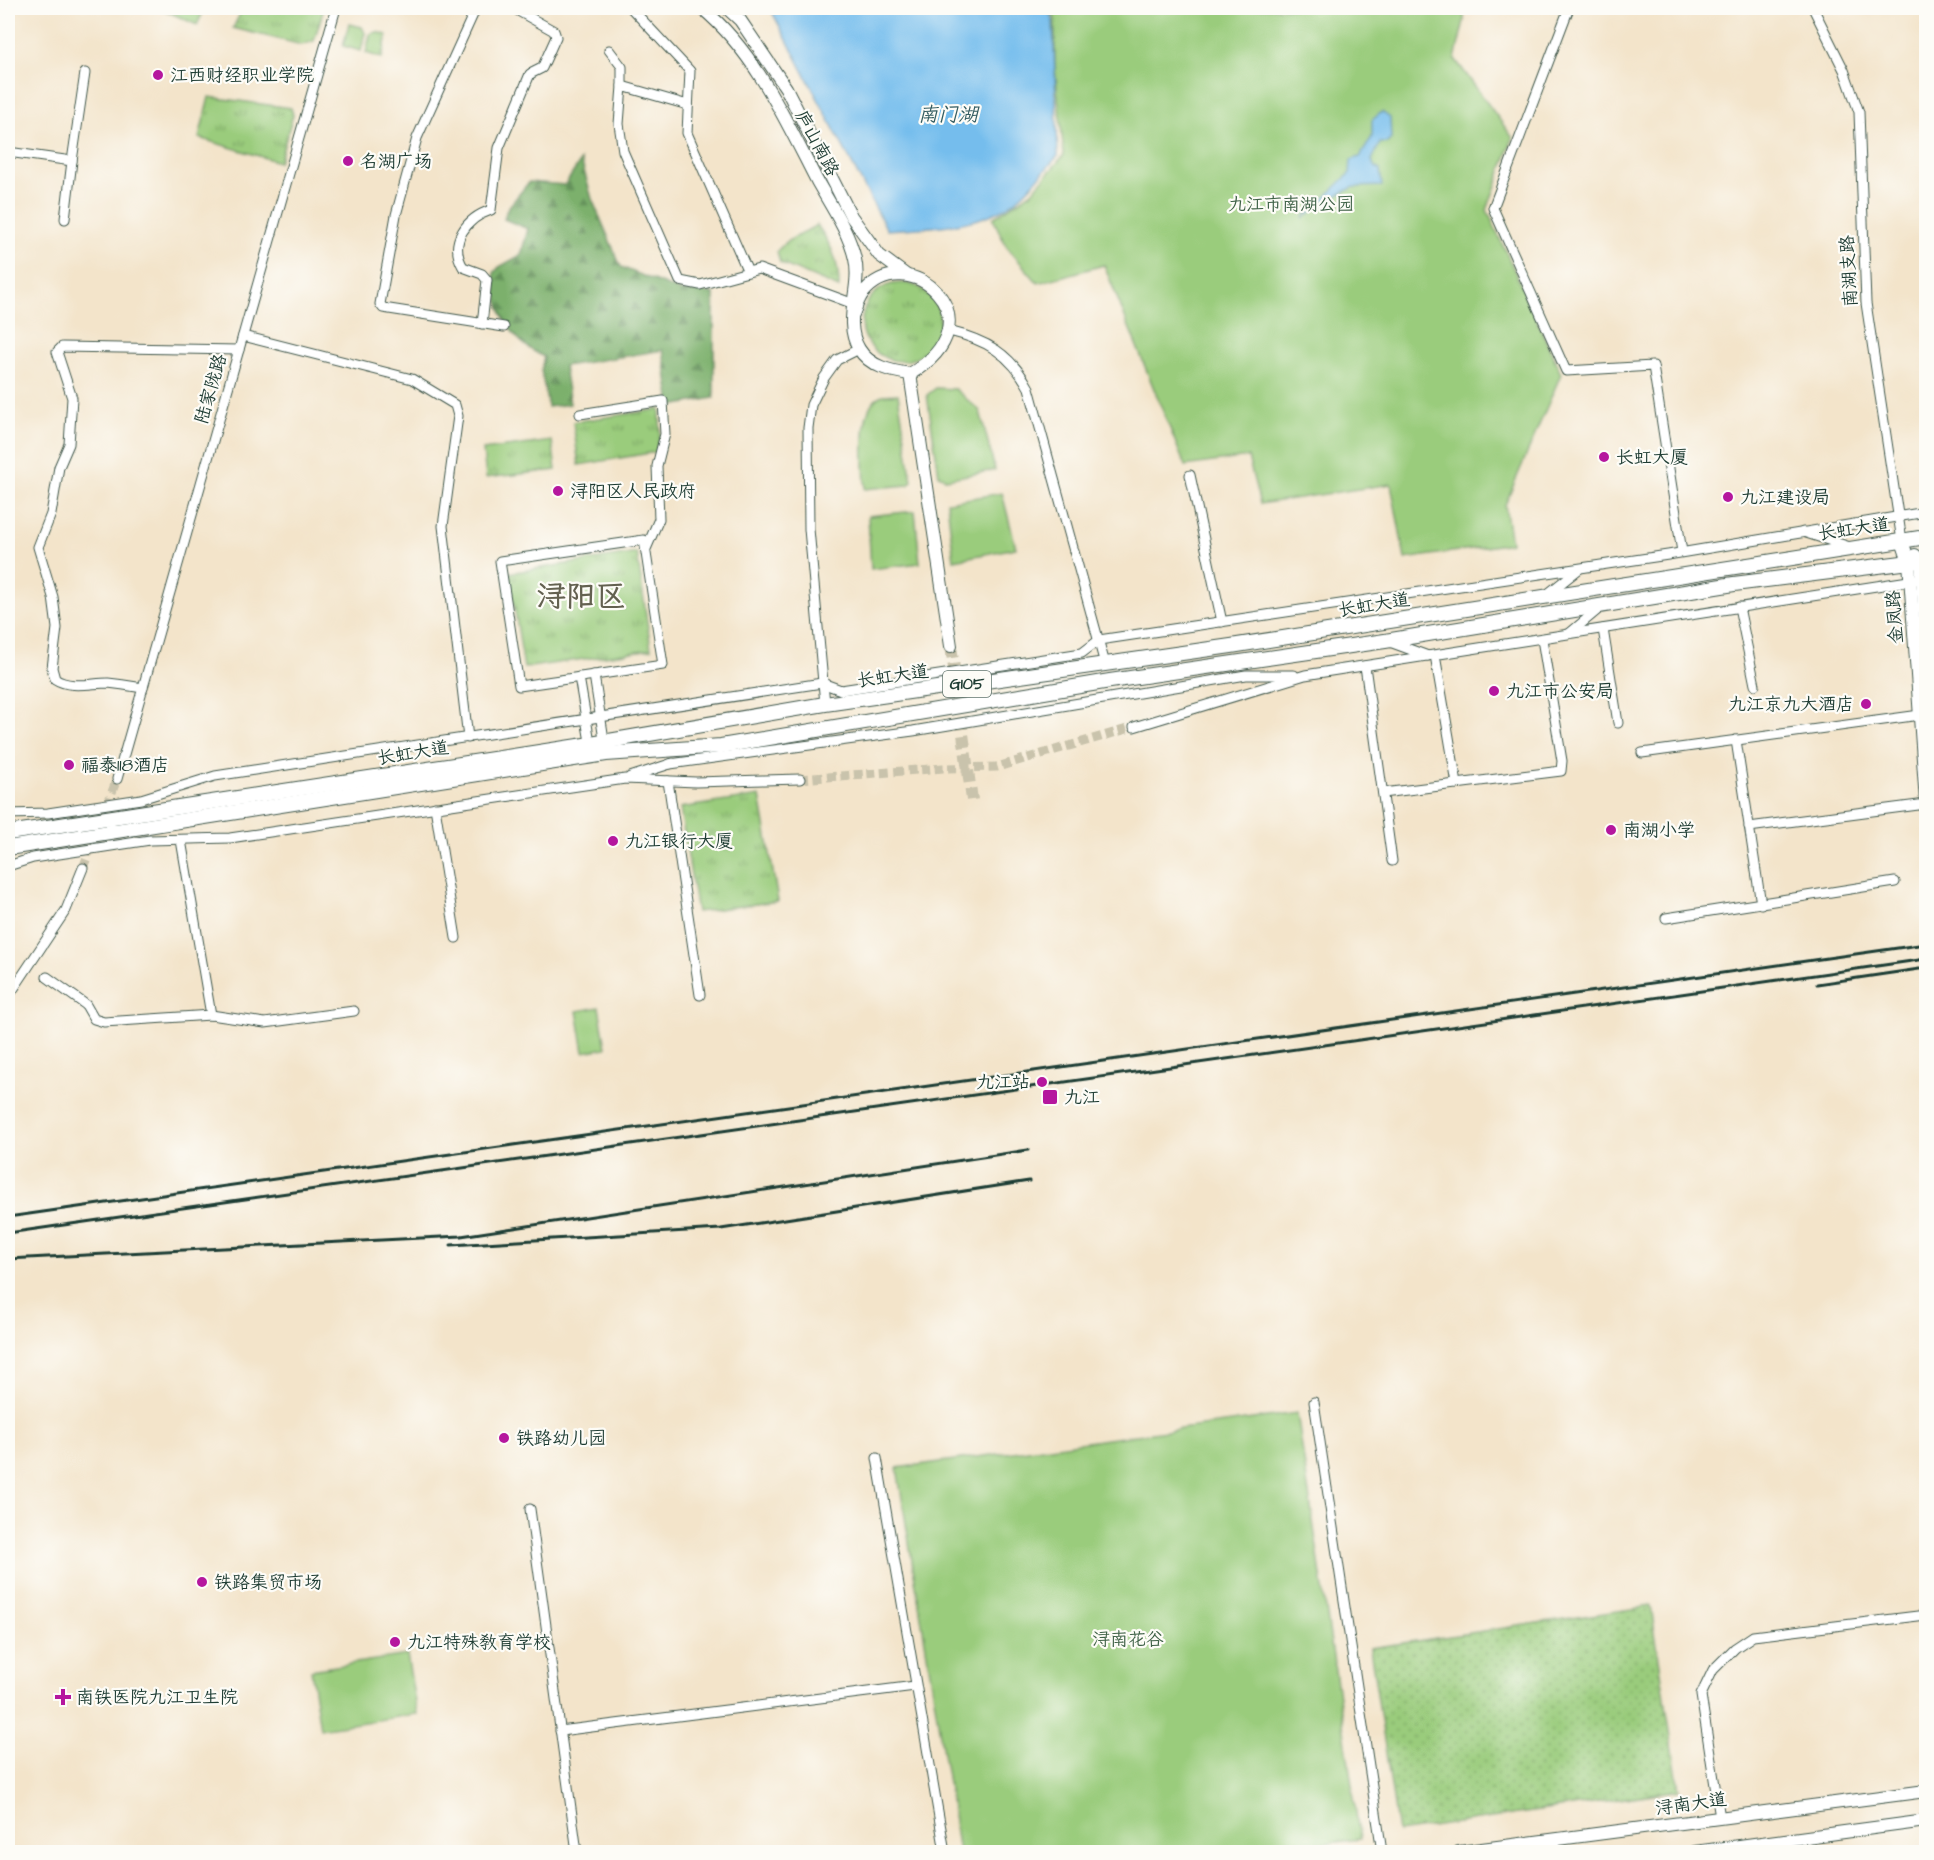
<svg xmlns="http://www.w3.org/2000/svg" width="1934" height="1860" font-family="'Architects Daughter','LXGW WenKai TC',sans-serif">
<defs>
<pattern id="grass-tufts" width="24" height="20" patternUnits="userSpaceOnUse" patternTransform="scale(1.5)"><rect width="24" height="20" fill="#9acc7c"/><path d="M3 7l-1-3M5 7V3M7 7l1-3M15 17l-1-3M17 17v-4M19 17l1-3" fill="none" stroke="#7da766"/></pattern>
<pattern id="forest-firs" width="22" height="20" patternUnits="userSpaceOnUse" patternTransform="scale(1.5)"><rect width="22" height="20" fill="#7bb06c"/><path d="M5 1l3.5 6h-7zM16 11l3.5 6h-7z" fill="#64905a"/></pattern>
<pattern id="garden-dots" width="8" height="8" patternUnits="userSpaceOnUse" patternTransform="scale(1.5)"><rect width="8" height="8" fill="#9acc7c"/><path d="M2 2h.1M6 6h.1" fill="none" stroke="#7da766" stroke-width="1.8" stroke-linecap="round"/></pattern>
</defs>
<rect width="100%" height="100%" fill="#fdfcf7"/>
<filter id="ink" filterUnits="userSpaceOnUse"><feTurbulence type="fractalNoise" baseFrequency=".0167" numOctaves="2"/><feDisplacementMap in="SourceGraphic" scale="12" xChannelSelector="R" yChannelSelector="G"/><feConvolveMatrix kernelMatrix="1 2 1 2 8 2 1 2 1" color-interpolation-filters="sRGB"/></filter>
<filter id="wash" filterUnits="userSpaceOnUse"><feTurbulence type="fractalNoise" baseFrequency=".008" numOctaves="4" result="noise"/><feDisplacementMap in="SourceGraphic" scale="24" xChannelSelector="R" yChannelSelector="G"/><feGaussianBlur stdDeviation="1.35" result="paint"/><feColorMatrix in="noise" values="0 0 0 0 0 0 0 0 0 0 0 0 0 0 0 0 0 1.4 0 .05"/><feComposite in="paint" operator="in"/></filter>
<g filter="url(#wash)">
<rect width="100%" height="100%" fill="#f3e4ca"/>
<g fill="url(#grass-tufts)" stroke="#5c8458" stroke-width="1.5">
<path d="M 243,8 L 324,8 L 314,41 L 302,45 L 233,28 Z"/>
<path d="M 349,24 L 362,27 L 365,33 L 361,51 L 343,46 Z"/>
<path d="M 377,32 L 387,35 L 382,58 L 366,53 L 370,34 Z"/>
<path d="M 209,97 L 291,108 L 293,115 L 279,162 L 199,138 Z"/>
<path d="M 817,225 C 832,246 839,262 839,288 L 780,263 L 777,251 L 786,242 Z"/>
<circle cx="901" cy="322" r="39"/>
<path d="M 660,409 L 660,436 L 656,452 L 579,465 L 573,422 Z"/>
<path d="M 552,441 L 556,470 L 486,478 L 483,450 Z"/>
<path d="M 637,553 L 651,649 L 524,668 L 509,573 Z"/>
<path d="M 760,796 L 778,901 L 697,912 L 680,808 Z"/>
</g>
<path fill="url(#forest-firs)" stroke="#4d7650" stroke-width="1.5" d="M 581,160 L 592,199 L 621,267 L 680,291 L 714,293 L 714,398 L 671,406 L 663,350 L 564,366 L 570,404 L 548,407 L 541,370 L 544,357 C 509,340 495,311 494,273 L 499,267 L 521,255 L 528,229 L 504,219 L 507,209 L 529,182 L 565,185 Z"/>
<g fill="#9acc7c" stroke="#5c8458" stroke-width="1.5">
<path d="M 160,8 L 205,8 L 197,25 Z"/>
<path d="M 1049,8 L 1464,8 L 1464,21 L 1455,59 L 1513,138 L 1487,210 L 1561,374 L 1505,505 L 1511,543 L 1405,559 L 1391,484 L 1260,504 L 1248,457 L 1185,466 L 1104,265 L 1038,283 L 1006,246 L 993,218 L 1031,193 L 1064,155 L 1055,68 L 1055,19 Z"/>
<path d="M 936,388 L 955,389 L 980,411 L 995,470 L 946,479 L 939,475 L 927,395 Z"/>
<path d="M 898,394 L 912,481 L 908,485 L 865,489 C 865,467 856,402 883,395 C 888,394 893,395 898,394 Z"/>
<path d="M 1002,493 L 1016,548 L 954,560 L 947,502 Z"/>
<path d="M 915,511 L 920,563 L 871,569 L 868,516 Z"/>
<path d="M 599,1007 L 606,1048 L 584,1052 L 577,1011 Z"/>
<path d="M 1297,1413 L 1360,1839 L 1261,1852 L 959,1852 L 897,1468 Z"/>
<path d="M 407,1655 L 417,1714 L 320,1729 L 311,1670 Z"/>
</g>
<path fill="url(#garden-dots)" stroke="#5c8458" stroke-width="1.5" d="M 1651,1606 L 1679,1790 L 1398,1832 L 1370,1648 Z"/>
<g fill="#75bded" stroke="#4a7d90" stroke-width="1.5">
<path d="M 770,8 L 1047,8 L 1053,20 L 1058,156 C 1045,169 1034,185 1020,197 C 985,228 931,227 887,230 Z"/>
<path d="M 1382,112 L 1390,118 L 1391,139 L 1387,143 L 1380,143 L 1372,160 L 1374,166 L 1380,170 L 1382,186 L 1354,187 L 1323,202 L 1303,219 L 1313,205 L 1317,205 L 1350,173 L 1351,160 L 1360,157 L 1372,137 L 1372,120 Z"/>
</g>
</g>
<g filter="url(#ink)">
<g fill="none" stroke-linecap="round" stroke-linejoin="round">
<g stroke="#c9c3ac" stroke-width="9" stroke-dasharray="9 4.5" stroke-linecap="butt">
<path d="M 800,779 L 943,768 L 997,767 L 1134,727"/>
<path d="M 83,868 L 117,779"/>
</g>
<path stroke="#c9c3ac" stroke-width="12" stroke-dasharray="12 6" stroke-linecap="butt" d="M 951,646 L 972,800"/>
<defs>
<g id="minor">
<path d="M 476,8 L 417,138 L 396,215 L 380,304 L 383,308 L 504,327"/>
<path d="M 631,8 L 690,71 L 687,133 L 748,272"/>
<path d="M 1569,8 L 1493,208 L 1566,371 L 1653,366 L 1682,552"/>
<path d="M 1813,8 L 1844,70 L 1859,112 L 1866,303 L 1902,541"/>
<path d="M 609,50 L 622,67 L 622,86"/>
<path d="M 688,105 L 622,86 L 619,124 L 623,151 L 680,281 L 700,285 L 759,269 L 854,304"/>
<path d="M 8,152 L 72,161 L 65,219"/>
<path d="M 72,161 L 85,73"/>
<path d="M 482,324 L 487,280 L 482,274 L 463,267 C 448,241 467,218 491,210 L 499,148 L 530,74 L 542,68 L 556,37 L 554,31 L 513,8"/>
<path d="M 949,331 C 986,340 1010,353 1029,388 L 1105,664"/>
<path d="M 243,336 L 412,379 L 455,405 L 458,416 L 443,526 L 468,738"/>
<path d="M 580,414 L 663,401 L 665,434 L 657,466 L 659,519 L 646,549"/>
<path d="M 1190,475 L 1222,622"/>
<path d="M 1803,532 L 1850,547"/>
<path d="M 644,540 L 663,665 L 519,686 L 500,561 Z"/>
<path d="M 1545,596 L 1579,569"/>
<path d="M 1739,607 L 1755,685"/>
<path d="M 1603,629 L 1618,723"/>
<path d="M 1570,633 L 1601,607"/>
<path d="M 1387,641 L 1428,656"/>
<path d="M 1435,655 L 1457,784"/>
<path d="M 1365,666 L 1392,861"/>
<path d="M 594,675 L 605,746"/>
<path d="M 579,677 L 591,748"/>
<path d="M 143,688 C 131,686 119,684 108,683 C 91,683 70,689 55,679 L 52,668 L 57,628 L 53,597 L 38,547 L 51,514 L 59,467 L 69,444 L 72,398 L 57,352 L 62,347 L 239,350"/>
<path d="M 825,704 L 809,529 L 808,428 L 811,405 L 824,378 L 837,360 L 859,349"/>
<path d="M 1134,727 L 1305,675 L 1915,580"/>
<path d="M 1736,740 L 1761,904"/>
<path d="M 1642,753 L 1920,715"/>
<path d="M 670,764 L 913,731 L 1246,675 L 1294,675"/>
<path d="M 630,777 L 673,763"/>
<path d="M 117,779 L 336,8"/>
<path d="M 668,781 L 700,995"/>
<path d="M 1383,793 L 1561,771 L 1562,761 L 1542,639"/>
<path d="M 435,807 L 456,938"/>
<path d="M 8,814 L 48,813 L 141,799 L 215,776 L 822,683 L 841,690 L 1082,653 L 1099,640 L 1668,555 L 1926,512"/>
<path d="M 1749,827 L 1926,804"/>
<path d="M 181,840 L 211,1015"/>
<path d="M 8,866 L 33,858 L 150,840 L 230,838 L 625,779 L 696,782 L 800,779"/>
<path d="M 1666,918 L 1895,882"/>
<path d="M 47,977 L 86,1005 L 94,1019 L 104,1022 L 211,1015 L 265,1023 L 354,1011"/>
<path d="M 8,997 L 66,910 L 83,868"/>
<path d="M 1314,1402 L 1382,1852"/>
<path d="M 877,1458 L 945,1852"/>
<path d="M 530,1509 L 577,1852"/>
<path d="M 560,1731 L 915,1686"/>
<path d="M 1720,1818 L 1701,1695 L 1713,1670 L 1735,1648 L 1753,1636 L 1926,1615"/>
</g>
<g id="major">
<path d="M 702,8 C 756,53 785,119 817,181 C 831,206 849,232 855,259 C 862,288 842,321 859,349 C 870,367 891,371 910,374 C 1002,320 907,239 863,293 C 858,299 856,308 853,314"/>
<path d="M 727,8 L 740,20 L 786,88 L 851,216 L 879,255 L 906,275"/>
<path d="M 910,374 L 951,646"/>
<path d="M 1902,541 L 1909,562 L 1926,802"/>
<path d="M 1915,555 L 1921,561 L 1926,644"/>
<path d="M 1459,1852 L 1926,1791"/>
<path d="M 1695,1852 L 1926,1821"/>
</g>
<g id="highway">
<path d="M 8,833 L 591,744 L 825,704 L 1231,646 L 1926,537"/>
<path d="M 8,848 L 606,754 L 721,746 L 1110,681 L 1385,641 L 1734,584 L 1926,560"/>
</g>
</defs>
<use href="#minor" stroke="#3f564a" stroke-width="11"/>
<use href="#major" stroke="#3f564a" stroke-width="14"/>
<use href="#highway" stroke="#3f564a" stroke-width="16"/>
<use href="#minor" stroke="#fff" stroke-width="9"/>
<use href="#major" stroke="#fff" stroke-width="12"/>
<use href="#highway" stroke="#fff" stroke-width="14"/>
<g stroke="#1f3d34" stroke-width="3">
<path d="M 1817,984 L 1926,968"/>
<path d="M 8,1217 L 1926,944"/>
<path d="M 8,1233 L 1926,959"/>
<path d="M 451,1245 L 721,1229 L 1029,1181"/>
<path d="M 8,1259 L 461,1236 L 1028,1150"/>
</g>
</g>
</g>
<g fill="#b5179e" stroke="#fdfcf7" stroke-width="2">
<circle cx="158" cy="75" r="6"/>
<circle cx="348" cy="161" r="6"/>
<circle cx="1604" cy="457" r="6"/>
<circle cx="558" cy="491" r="6"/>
<circle cx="1728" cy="497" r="6"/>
<circle cx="1494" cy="691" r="6"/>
<circle cx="1866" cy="704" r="6"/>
<circle cx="69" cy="765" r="6"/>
<circle cx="1611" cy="830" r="6"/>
<circle cx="613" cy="841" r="6"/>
<circle cx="1042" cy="1082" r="6"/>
<rect x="1042" y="1089" width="16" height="16" rx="3"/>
<circle cx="504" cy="1438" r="6"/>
<circle cx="202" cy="1582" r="6"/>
<circle cx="395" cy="1642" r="6"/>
<path d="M60 1688h6v6h6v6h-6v6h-6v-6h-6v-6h6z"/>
</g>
<g text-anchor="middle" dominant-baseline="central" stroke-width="4.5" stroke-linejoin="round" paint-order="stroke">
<rect fill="#fdfcf7" stroke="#62766e" stroke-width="1.5" x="943" y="671" width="48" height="26" rx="4.5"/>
<g font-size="16" font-weight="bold" fill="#1f3d34">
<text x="967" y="684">G105</text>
</g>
<g font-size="18" fill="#1f3d34" stroke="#fdfcf7" text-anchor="start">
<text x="170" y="75">江西财经职业学院</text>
<text x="360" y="161">名湖广场</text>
<text x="1616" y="457">长虹大厦</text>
<text x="570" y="491">浔阳区人民政府</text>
<text x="1740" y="497">九江建设局</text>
<text x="1506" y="691">九江市公安局</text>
<text x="1854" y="704" text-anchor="end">九江京九大酒店</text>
<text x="81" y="765">福泰118酒店</text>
<text x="1623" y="830">南湖小学</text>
<text x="625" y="841">九江银行大厦</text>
<text x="1030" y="1082" text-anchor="end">九江站</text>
<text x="1064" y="1097">九江</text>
<text x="516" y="1438">铁路幼儿园</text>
<text x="214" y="1582">铁路集贸市场</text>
<text x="407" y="1642">九江特殊教育学校</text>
<text x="76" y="1697">南铁医院九江卫生院</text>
</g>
<g font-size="18" fill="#1f3d34" stroke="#fdfcf7">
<text transform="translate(817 143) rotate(62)">庐山南路</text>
<text transform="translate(1849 271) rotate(-93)">南湖支路</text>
<text transform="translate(211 389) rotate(-74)">陆家陇路</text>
<text transform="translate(1854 529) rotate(-8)">长虹大道</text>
<text transform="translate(1374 605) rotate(-9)">长虹大道</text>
<text transform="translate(1895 617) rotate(-94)">金凤路</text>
<text transform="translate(893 676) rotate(-8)">长虹大道</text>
<text transform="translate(413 753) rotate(-9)">长虹大道</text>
<text transform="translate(1691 1804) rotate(-8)">浔南大道</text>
</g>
<g font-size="18" fill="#3e6146" stroke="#fdfcf7">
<text x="1291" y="204">九江市南湖公园</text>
<text x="1128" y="1639">浔南花谷</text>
</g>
<g font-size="20" font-style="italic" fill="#345d62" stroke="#fdfcf7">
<text x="948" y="115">南门湖</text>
</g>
<g font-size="30" font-weight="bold" fill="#636150" stroke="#fdfcf7">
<text x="581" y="597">浔阳区</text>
</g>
</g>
<rect width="1934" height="1860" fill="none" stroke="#fdfcf7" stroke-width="30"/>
</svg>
